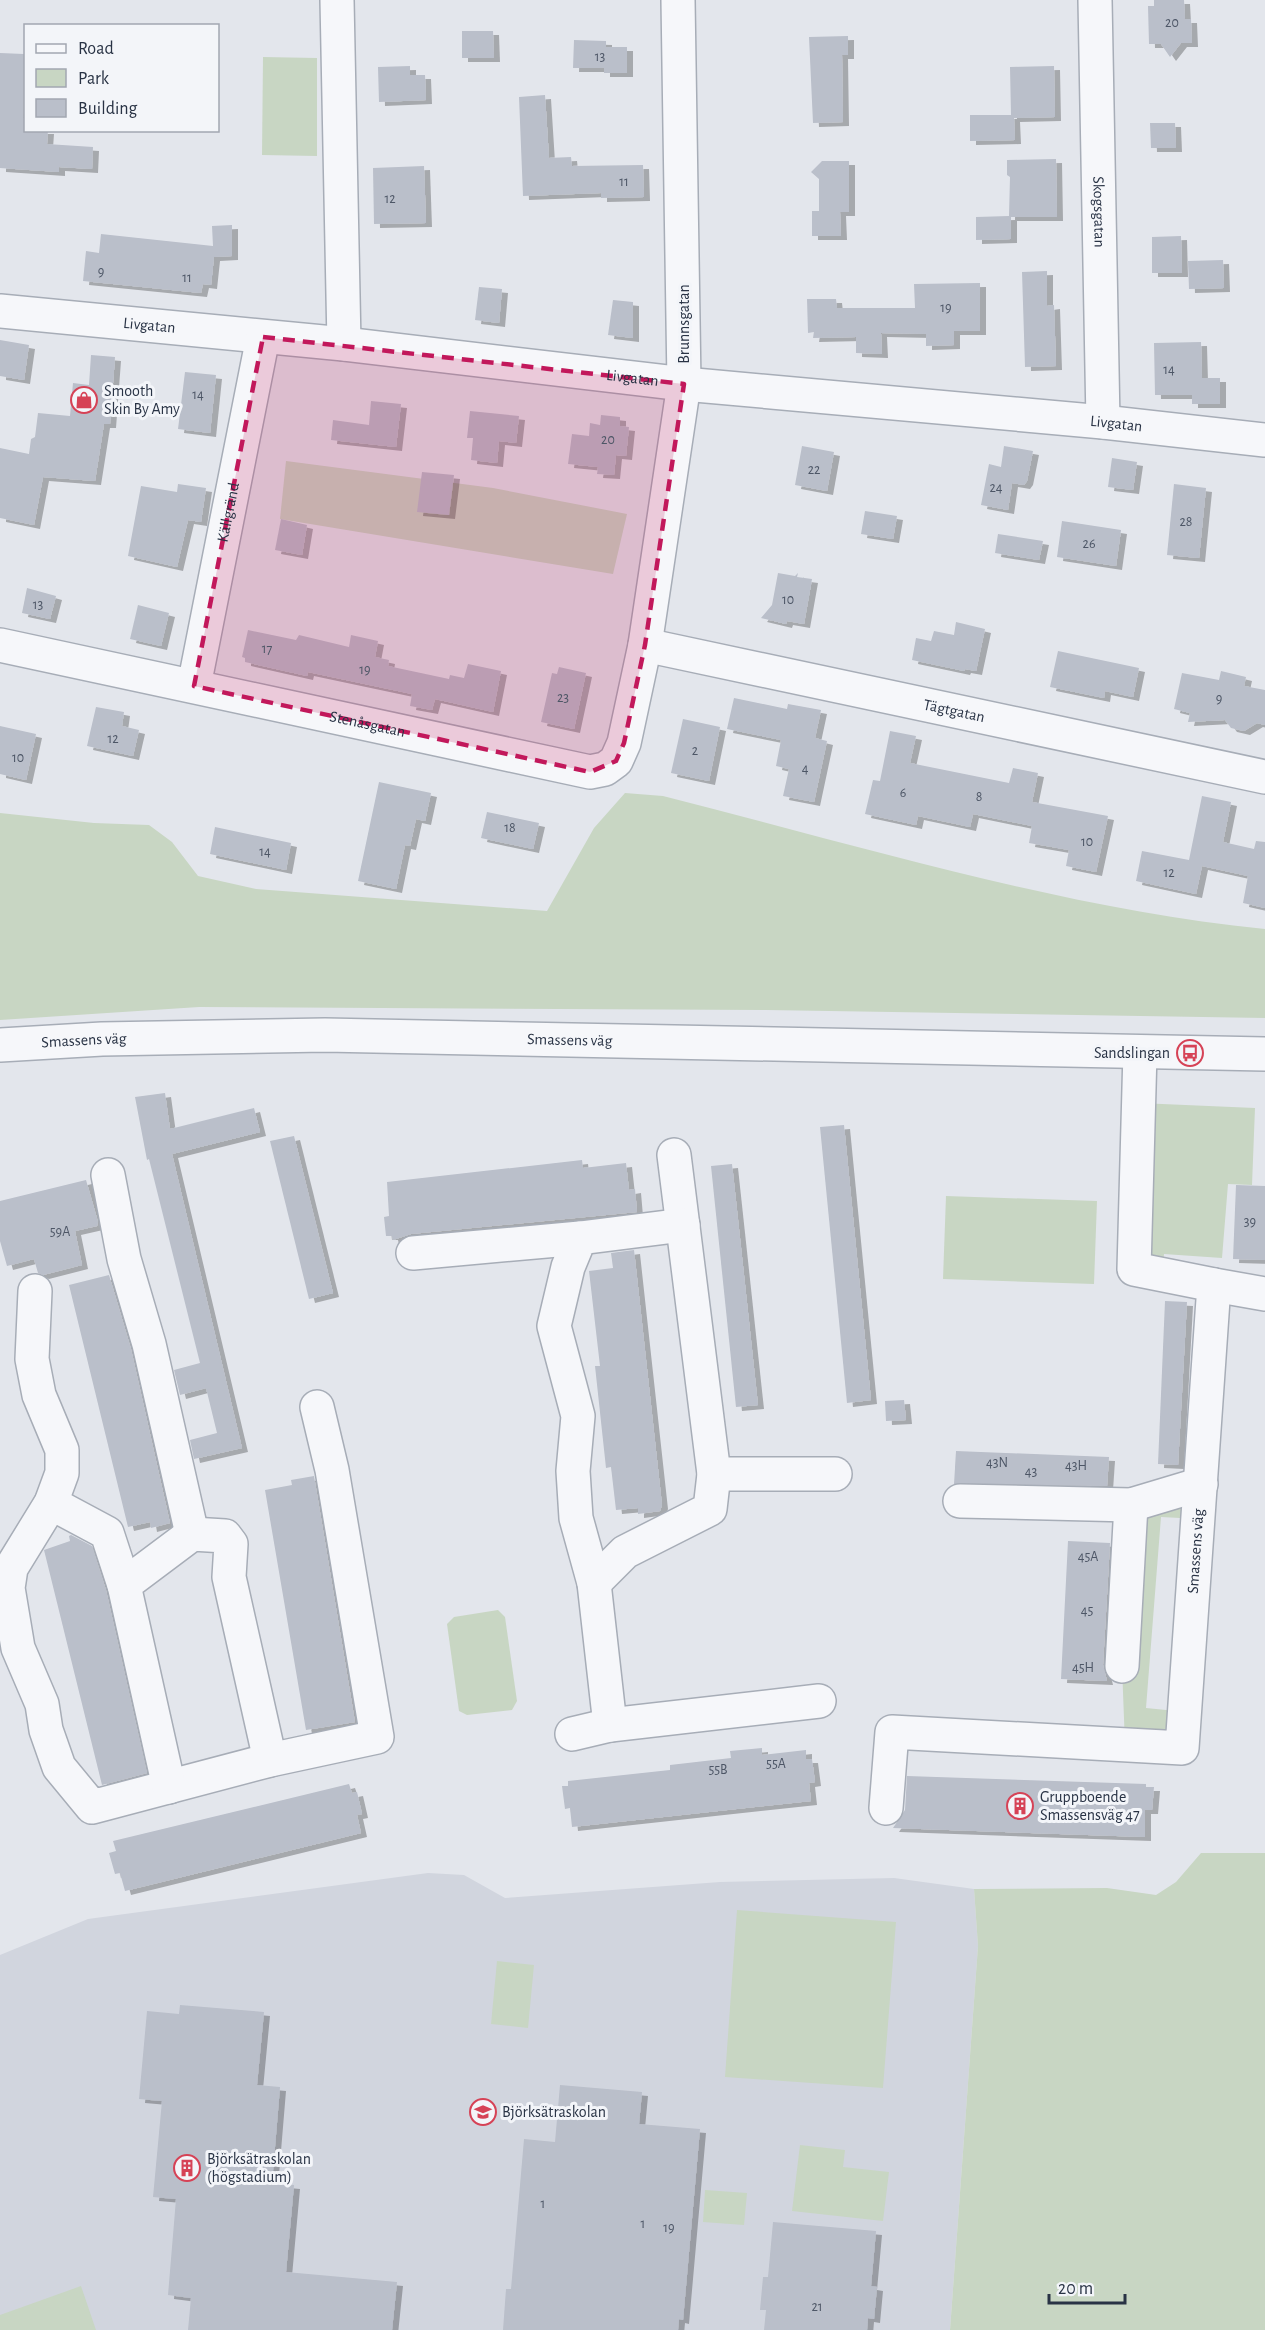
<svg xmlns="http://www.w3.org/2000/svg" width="1265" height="2330" font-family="'Alegreya Sans',sans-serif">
<defs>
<filter id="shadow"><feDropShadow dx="6" dy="4" stdDeviation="0" flood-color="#0004"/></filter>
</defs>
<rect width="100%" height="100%" fill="#e3e6ec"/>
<path fill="#d1d5de" d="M 428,1873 L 464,1875 L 505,1898 L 720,1882 L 894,1878 L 974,1889 L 978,1946 L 950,2330 L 0,2330 L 0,1955 L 88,1919 Z"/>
<g fill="#c8d6c3">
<path d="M 263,57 L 317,58 L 317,156 L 262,155 Z"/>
<path d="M 286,461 L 493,488 L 627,514 L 613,574 L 280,519 Z"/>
<path d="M 625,793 L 663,796 C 862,846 1060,908 1265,929 L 1265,1018 L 766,1010 L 199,1007 L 0,1020 L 0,813 L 94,823 L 149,825 L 172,842 L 198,876 L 256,889 L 547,911 L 594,828 Z"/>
<path d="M 1139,1103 L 1255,1108 L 1252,1185 L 1228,1184 L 1222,1258 L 1164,1254 L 1162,1274 L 1134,1269 Z"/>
<path d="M 946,1196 L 1097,1201 L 1094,1284 L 943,1279 Z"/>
<path d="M 1201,1484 L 1199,1519 L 1161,1517 L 1146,1708 L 1186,1712 L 1184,1723 L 1149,1746 L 1125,1745 L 1122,1666 L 1131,1505 Z"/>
<path d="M 498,1610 L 505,1617 L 517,1701 L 512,1710 L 467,1715 L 459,1711 L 447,1624 L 454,1617 Z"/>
<path d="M 1201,1853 L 1265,1853 L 1265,2330 L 950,2330 L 978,1946 L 974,1889 L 1107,1888 L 1156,1895 L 1176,1882 Z"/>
<path d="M 737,1910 L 896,1922 L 883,2088 L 725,2077 Z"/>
<path d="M 497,1961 L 534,1965 L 528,2028 L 491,2024 Z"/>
<path d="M 800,2145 L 845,2150 L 843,2167 L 889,2172 L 883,2221 L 792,2211 Z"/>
<path d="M 705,2190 L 747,2193 L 744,2225 L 703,2222 Z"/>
<path d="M 81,2286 L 96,2330 L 0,2330 L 0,2315 Z"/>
</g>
<g fill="#babfca" filter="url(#shadow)">
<path d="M 1154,0 L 1184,0 L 1185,19 L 1191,19 L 1192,43 L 1181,43 L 1170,57 L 1161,44 L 1149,44 L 1148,6 L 1154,6 Z"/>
<path d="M 462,31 L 493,31 L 494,58 L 462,58 Z"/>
<path d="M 848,36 L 848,55 L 842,55 L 843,122 L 813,123 L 809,37 Z"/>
<path d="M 574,40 L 606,41 L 606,47 L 627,47 L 627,73 L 604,73 L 604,68 L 573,68 Z"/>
<path d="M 0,53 L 24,54 L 23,118 L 26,118 L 26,130 L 48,130 L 47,144 L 93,147 L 92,169 L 59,167 L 59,172 L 0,168 Z"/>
<path d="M 410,66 L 410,75 L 425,75 L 426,100 L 379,102 L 378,67 Z"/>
<path d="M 1054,66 L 1055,117 L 1014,118 L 1015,140 L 970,141 L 970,115 L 1011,115 L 1010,67 Z"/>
<path d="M 545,95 L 549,158 L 571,157 L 572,166 L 643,165 L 644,197 L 601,198 L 601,193 L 523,196 L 519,97 Z"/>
<path d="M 1150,123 L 1175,123 L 1176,148 L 1151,148 Z"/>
<path d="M 1056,159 L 1057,217 L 1011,217 L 1011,239 L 976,240 L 976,217 L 1009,216 L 1010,177 L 1007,175 L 1007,160 Z"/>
<path d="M 822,161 L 849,161 L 849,212 L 840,212 L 841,236 L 812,236 L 812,211 L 819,211 L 819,179 L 811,172 Z"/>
<path d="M 424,166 L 426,223 L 374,224 L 373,168 Z"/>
<path d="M 232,225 L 232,256 L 214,257 L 211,285 L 203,284 L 201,293 L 83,281 L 86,251 L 99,253 L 101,234 L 213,246 L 212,226 Z"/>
<path d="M 1181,236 L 1182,273 L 1152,273 L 1152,237 Z"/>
<path d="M 1223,260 L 1224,288 L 1189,289 L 1188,261 Z"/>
<path d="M 1047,271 L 1047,306 L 1054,305 L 1056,366 L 1025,367 L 1022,272 Z"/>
<path d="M 980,283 L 980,331 L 954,331 L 954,345 L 926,346 L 926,334 L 881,333 L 882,354 L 856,353 L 856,337 L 813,338 L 814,332 L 808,333 L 807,299 L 836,299 L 837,308 L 915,308 L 914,284 Z"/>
<path d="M 479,287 L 502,289 L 499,323 L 475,320 Z"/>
<path d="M 613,300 L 633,302 L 633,338 L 608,335 Z"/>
<path d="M 0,340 L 29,345 L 24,380 L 0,376 Z"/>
<path d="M 1201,342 L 1202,378 L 1220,378 L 1220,404 L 1192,404 L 1192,395 L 1155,395 L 1154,343 Z"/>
<path d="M 91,355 L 115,357 L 110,424 L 104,424 L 95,481 L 43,477 L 34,525 L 0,518 L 0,448 L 29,454 L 31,439 L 35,437 L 38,413 L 70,416 L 73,383 L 89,385 Z"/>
<path d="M 185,372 L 216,375 L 210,433 L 178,429 Z"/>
<path d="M 371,401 L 401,404 L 396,447 L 331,440 L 333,420 L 369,425 Z"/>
<path d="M 470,411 L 519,416 L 516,443 L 499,441 L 497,463 L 471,460 L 473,438 L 467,438 Z"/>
<path d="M 601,415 L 620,417 L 620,426 L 629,427 L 626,456 L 616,455 L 614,475 L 597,474 L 598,467 L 568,464 L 572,434 L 589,436 L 590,423 L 600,425 Z"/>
<path d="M 802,446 L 834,452 L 827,491 L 795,485 Z"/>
<path d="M 1004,446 L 1033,451 L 1027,481 L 1024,485 L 1012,483 L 1008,510 L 981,505 L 989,464 L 1001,467 Z"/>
<path d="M 1112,458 L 1137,462 L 1133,490 L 1108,487 Z"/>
<path d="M 422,472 L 454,475 L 449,515 L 417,512 Z"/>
<path d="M 178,484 L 206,488 L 201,522 L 188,520 L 177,567 L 128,556 L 141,486 L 177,492 Z"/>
<path d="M 1174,484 L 1206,488 L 1199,558 L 1167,555 Z"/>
<path d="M 865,511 L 897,516 L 893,539 L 861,534 Z"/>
<path d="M 281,519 L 307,525 L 302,555 L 275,550 Z"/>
<path d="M 1062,521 L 1121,530 L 1116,566 L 1057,557 Z"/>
<path d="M 998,534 L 1043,541 L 1039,560 L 995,553 Z"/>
<path d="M 778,573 L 795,576 L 798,573 L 797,577 L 812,579 L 804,624 L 787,621 L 786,624 L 761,618 L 772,605 Z"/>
<path d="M 27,588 L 56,596 L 50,619 L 22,613 Z"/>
<path d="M 138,605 L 169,613 L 161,646 L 130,639 Z"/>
<path d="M 956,622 L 985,629 L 976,671 L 965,669 L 964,671 L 912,660 L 916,638 L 931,641 L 934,631 L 954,635 Z"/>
<path d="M 248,630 L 296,640 L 299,635 L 349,647 L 351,635 L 378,641 L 375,657 L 389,660 L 388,666 L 449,679 L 450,675 L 464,678 L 468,664 L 501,671 L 493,712 L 435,699 L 432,710 L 410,706 L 412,694 L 308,672 L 307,676 L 245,662 L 245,658 L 242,657 Z"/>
<path d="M 1058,651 L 1139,668 L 1133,697 L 1105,691 L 1104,698 L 1050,687 Z"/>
<path d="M 559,667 L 586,673 L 574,729 L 541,722 L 552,673 L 557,674 Z"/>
<path d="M 1221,671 L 1246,677 L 1244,686 L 1265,690 L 1265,725 L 1257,723 L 1244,731 L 1231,728 L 1225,720 L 1188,722 L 1190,713 L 1174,709 L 1182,673 L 1219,680 Z"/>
<path d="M 734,698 L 787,709 L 788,704 L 821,710 L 815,738 L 827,741 L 814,802 L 783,796 L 789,769 L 776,766 L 781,740 L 727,729 Z"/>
<path d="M 96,707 L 124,712 L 122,726 L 139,730 L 133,756 L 87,746 Z"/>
<path d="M 683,719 L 720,727 L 709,781 L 671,773 Z"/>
<path d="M 0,726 L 36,734 L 26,780 L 0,774 Z"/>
<path d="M 890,731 L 916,736 L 910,763 L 1009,783 L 1013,768 L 1038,773 L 1032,802 L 1108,816 L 1096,872 L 1066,866 L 1069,850 L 1029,843 L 1032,826 L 973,814 L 970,827 L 918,816 L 916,825 L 865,814 L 873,780 L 880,781 Z"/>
<path d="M 379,782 L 431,793 L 425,821 L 416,819 L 410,846 L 405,845 L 396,889 L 358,881 Z"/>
<path d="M 1202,796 L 1231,802 L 1223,842 L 1254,849 L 1256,841 L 1265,842 L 1265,908 L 1243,903 L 1248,876 L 1202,866 L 1196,894 L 1136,881 L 1142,851 L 1189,860 Z"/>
<path d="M 487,812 L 539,823 L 533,849 L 481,838 Z"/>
<path d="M 215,827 L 291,843 L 286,870 L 210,854 Z"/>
<path d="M 165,1093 L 170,1129 L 254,1108 L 260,1132 L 172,1154 L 242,1448 L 194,1459 L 190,1440 L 217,1433 L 206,1388 L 180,1395 L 174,1370 L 200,1363 L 149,1159 L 147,1160 L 135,1097 Z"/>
<path d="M 844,1125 L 871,1400 L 847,1403 L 820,1127 Z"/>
<path d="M 294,1136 L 333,1293 L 309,1299 L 270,1141 Z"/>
<path d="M 582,1160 L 583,1168 L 626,1163 L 629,1190 L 635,1189 L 637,1212 L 411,1234 L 393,1240 L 392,1236 L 386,1236 L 384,1217 L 389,1216 L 387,1182 Z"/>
<path d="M 732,1164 L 758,1405 L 736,1407 L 711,1166 Z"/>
<path d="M 86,1180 L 98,1222 L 97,1226 L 75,1231 L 82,1265 L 43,1275 L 38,1273 L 34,1259 L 7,1266 L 0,1241 L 0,1201 Z"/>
<path d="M 1236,1185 L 1265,1186 L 1265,1260 L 1233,1259 Z"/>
<path d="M 634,1250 L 662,1505 L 660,1511 L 638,1514 L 638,1508 L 616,1510 L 611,1467 L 606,1468 L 595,1366 L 600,1366 L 589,1271 L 613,1268 L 611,1253 Z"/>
<path d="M 109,1275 L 131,1349 L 170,1523 L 151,1528 L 150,1522 L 128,1527 L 69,1285 Z"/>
<path d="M 1165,1301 L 1187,1302 L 1178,1465 L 1158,1464 Z"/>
<path d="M 904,1400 L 906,1420 L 886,1421 L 885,1401 Z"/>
<path d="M 956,1451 L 1109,1457 L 1107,1486 L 954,1484 Z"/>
<path d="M 314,1476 L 355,1722 L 306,1730 L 265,1490 L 292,1485 L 291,1480 Z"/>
<path d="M 71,1535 L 92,1546 L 106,1590 L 147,1773 L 102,1785 L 44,1550 L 70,1541 L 69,1536 Z"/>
<path d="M 1068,1541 L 1110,1543 L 1103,1665 L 1107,1681 L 1061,1679 Z"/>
<path d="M 762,1748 L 762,1755 L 806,1750 L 806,1759 L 812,1759 L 815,1782 L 809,1783 L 811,1801 L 572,1827 L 570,1808 L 565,1809 L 562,1786 L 568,1786 L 568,1781 L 670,1770 L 670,1765 L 731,1758 L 730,1751 Z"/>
<path d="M 907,1776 L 1146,1784 L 1146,1787 L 1154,1787 L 1152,1810 L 1145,1810 L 1145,1837 L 893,1828 L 905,1810 Z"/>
<path d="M 349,1784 L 352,1793 L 357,1792 L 362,1814 L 357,1815 L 361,1833 L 125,1891 L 120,1873 L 115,1874 L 109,1853 L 116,1851 L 113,1841 Z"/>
<path d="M 180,2005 L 264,2012 L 257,2085 L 280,2087 L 272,2183 L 294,2185 L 286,2272 L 397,2282 L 392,2330 L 188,2330 L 191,2298 L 168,2295 L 176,2199 L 153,2197 L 162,2101 L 139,2099 L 147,2011 L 179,2014 Z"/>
<path d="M 560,2085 L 642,2092 L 639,2124 L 700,2129 L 683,2320 L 679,2319 L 678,2330 L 503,2330 L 506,2289 L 511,2289 L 524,2139 L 555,2142 Z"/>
<path d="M 773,2222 L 876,2231 L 871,2286 L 877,2287 L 874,2319 L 868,2318 L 867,2330 L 764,2330 L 766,2310 L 760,2310 L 763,2277 L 768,2277 Z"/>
</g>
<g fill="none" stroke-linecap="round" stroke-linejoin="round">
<defs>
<g id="minor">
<path d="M 337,0 L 344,344"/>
<path id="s1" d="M 1095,0 L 1103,422"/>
<path id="s2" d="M 0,311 L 344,344 L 684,384 L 1103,422 L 1265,440"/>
<path id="s3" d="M 0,645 L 590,772 L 605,769 L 616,761 L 624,743 L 645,645 L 684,384 L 678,0"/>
<path id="s4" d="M 645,645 L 1265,777"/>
<path id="s5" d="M 194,686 L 263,337"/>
<path id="s6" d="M 0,1045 L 102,1039 L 325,1035 L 1265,1054"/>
<path d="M 108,1175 L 124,1259 L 149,1344 L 192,1534"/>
<path d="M 413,1253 L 580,1238"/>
<path d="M 1214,1285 L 1265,1294"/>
<path d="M 35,1291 L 32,1359 L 39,1395 L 62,1450 L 62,1473 L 51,1503 L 11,1568 L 8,1588 L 18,1648 L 42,1704 L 46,1730 L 59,1767 L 92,1807 L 270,1760 L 377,1737 L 332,1470 L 317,1407"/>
<path d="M 714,1474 L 835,1474"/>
<path d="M 960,1501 L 1131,1505 L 1201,1484"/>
<path d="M 51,1503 L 107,1533 L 124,1585"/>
<path d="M 594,1583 L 625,1552 L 710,1509 L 714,1474 L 674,1155"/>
<path d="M 1122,1666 L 1131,1505"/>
<path d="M 610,1725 L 594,1583 L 576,1518 L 573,1471 L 578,1416 L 554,1326 L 568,1267 L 580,1238 L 683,1225"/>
<path d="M 572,1734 L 610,1725 L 819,1701"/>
<path d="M 169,1787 L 124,1585 L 192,1534 L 225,1536 L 231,1544 L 229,1577 L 270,1760"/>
<path id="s7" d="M 886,1808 L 892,1732 L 1182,1748 L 1214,1285 L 1134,1269 L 1140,1052"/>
</g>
</defs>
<use href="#minor" stroke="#a7adb7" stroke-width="36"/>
<use href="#minor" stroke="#f6f7fa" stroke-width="33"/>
</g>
<path fill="#c2185b" fill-opacity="0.2" stroke="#c2185b" stroke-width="4.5" stroke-dasharray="12 8" stroke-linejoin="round" d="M 263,337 L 684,384 L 645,645 L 624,743 L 616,761 L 590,772 L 194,686 Z"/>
<defs>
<symbol id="shop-ring" viewBox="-11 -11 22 22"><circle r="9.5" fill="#f3f5f9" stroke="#d64256" stroke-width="1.5"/><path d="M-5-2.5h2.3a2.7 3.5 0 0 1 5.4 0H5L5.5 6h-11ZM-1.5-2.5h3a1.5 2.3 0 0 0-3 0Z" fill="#d64256"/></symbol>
<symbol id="bus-ring" viewBox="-11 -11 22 22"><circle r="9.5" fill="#f3f5f9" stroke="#d64256" stroke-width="1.5"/><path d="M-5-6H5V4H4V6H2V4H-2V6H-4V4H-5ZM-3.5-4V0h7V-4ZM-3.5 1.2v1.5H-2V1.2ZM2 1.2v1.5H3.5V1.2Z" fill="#d64256"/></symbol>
<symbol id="building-ring" viewBox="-11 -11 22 22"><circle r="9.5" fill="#f3f5f9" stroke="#d64256" stroke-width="1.5"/><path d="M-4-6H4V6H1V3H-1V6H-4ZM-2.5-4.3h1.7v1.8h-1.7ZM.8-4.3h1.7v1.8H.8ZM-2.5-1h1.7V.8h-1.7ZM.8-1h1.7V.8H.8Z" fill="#d64256"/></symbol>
<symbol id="school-ring" viewBox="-11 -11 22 22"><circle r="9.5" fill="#f3f5f9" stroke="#d64256" stroke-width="1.5"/><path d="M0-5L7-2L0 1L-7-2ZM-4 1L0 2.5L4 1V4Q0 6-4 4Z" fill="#d64256"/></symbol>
</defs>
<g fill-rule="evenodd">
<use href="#shop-ring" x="69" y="385" width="30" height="30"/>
<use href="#bus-ring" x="1175" y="1038" width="30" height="30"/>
<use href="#building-ring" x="1005" y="1791" width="30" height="30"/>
<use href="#school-ring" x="468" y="2097" width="30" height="30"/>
<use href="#building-ring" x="172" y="2153" width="30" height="30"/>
</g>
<g text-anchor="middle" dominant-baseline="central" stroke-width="6" stroke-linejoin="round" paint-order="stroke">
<g font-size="14" fill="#4d5666">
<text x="1172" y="23">20</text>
<text x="600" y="57">13</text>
<text x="624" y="182">11</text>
<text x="390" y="199">12</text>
<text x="101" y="272">9</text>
<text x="187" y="278">11</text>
<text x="946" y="308">19</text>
<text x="1169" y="370">14</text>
<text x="198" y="395">14</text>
<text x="608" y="440">20</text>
<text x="814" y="470">22</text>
<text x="996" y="488">24</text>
<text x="1186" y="522">28</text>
<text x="1089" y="544">26</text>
<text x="788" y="600">10</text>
<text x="38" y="605">13</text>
<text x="267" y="649">17</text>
<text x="365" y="670">19</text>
<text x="563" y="698">23</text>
<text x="1219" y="699">9</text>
<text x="113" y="739">12</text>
<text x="695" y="751">2</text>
<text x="18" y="758">10</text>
<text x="805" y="769">4</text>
<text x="903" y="793">6</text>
<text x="979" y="797">8</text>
<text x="510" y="828">18</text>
<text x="1087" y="842">10</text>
<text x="265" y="852">14</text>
<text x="1169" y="873">12</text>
<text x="1250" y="1222">39</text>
<text x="60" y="1232">59A</text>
<text x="997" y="1463">43N</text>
<text x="1076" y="1466">43H</text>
<text x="1031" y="1472">43</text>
<text x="1088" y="1557">45A</text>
<text x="1087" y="1611">45</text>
<text x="1083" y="1668">45H</text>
<text x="776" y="1764">55A</text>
<text x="718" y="1770">55B</text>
<text x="543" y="2204">1</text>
<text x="643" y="2224">1</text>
<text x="669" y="2228">19</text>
<text x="817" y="2307">21</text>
</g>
<g font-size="16" fill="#293345" stroke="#f3f5f9">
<text stroke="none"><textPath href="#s1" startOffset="212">Skogsgatan</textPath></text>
<text transform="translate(684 324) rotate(-90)">Brunnsgatan</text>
<text stroke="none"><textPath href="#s2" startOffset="150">Livgatan</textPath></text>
<text stroke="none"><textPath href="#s2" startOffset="636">Livgatan</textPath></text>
<text stroke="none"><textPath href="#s2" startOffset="1122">Livgatan</textPath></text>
<text stroke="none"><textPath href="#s5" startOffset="177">Källgränd</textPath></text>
<text stroke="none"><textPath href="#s4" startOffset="316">Tägtgatan</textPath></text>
<text stroke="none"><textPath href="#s3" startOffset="376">Stenåsgatan</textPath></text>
<text stroke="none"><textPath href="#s6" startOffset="570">Smassens väg</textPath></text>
<text stroke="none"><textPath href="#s6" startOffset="84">Smassens väg</textPath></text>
<text stroke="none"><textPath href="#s7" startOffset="564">Smassens väg</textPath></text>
</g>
<g font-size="16" fill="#293345" stroke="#f3f5f9" text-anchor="start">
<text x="104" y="391">Smooth<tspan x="104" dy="18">Skin By Amy</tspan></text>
<text x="1170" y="1053" text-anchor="end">Sandslingan</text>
<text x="1040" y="1797">Gruppboende<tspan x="1040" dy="18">Smassensväg 47</tspan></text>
<text x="502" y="2112">Björksätraskolan</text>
<text x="207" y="2159">Björksätraskolan<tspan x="207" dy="18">(högstadium)</tspan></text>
</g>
</g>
<rect x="24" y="24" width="195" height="108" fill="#f3f5f9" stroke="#a2a7b1" stroke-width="1.5"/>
<rect x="36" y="44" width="30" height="9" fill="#f6f7fa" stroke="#a2a7b1" stroke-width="1.5"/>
<text x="78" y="54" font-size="18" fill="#293345">Road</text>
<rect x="36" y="69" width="30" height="18" fill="#c8d6c3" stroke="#a2a7b1" stroke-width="1.5"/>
<text x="78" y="84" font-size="18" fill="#293345">Park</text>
<rect x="36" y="99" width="30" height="18" fill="#babfca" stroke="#a2a7b1" stroke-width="1.5"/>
<text x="78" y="114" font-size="18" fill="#293345">Building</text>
<path d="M1049 2294v9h76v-9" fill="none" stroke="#293345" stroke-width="3"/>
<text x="1058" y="2294" font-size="18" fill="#293345" stroke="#f3f5f9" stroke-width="4.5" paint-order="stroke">20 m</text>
</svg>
